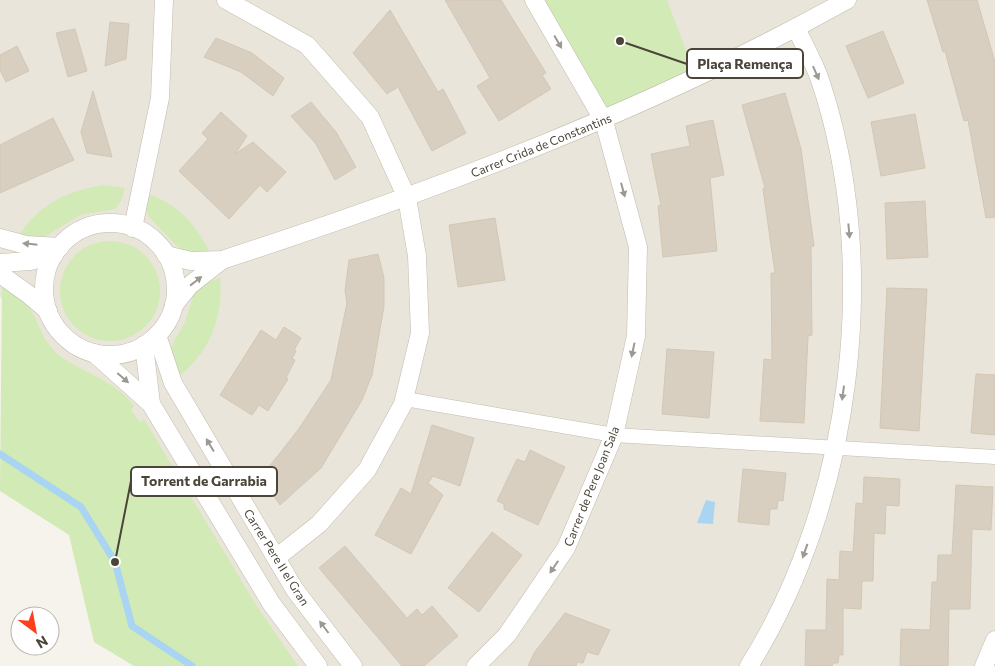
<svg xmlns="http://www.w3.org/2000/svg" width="995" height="666" font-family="Commissioner,sans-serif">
<rect width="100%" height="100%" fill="#f6f3ec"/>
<path fill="#eae5da" d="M 0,0 L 995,0 L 995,666 L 296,666 L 80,384 L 0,297 Z"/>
<g fill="#d2eab5">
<path d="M 534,0 L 667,0 L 696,77 L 604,121 Z"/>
<path d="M 103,185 L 125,188 L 121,201 L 115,209 L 80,215 L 43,238 L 18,237 C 38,205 66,191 103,185 Z"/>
<path d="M 147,194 C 178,203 196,225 210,253 L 186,252 L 181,250 L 149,217 L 145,208 Z"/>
<circle cx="110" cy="291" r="50"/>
<path d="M 220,278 C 224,316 209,355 177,377 C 175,369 170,358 171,350 C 172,342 179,334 183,326 C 195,301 187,287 220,278 Z"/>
<path d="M 2,286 C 9,290 19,294 24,301 C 39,317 41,342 60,356 C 85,374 115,380 134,406 L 131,410 L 140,422 L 144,419 L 258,608 L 298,666 L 134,666 L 94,642 L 69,535 L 0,491 Z"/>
</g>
<path fill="#a9d4f2" d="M 706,500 L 715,502 L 713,524 L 697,523 Z"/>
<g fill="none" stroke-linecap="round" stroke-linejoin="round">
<path stroke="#a9d4f2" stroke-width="7" d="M 0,454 L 81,507 L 115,562 L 132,626 L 192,666"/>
</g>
<g fill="#d8cfc1" stroke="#d3c7b4">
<path d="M 445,0 L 501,0 L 546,73 L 542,75 L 551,89 L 499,121 L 477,86 L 490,78 Z"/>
<path d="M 927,0 L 977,0 L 995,62 L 995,217 L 986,218 L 968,120 L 964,121 L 945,51 L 943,52 Z"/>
<path d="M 390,10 L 438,92 L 443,89 L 466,133 L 432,151 L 398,87 L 387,94 L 353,53 Z"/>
<path d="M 110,22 L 129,24 L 126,59 L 105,66 Z"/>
<path d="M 75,29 L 87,71 L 68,77 L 56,33 Z"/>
<path d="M 883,31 L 904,83 L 868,98 L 846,46 Z"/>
<path d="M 216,38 L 252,53 L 284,78 L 273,96 L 241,72 L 204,57 Z"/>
<path d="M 17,46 L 29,71 L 6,82 L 0,70 L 0,55 Z"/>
<path d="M 93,91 L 112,157 L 87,153 L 81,132 Z"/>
<path d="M 785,93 L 801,149 L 814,246 L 811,247 L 812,335 L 808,336 L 804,423 L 760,421 L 764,359 L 772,360 L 771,273 L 775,273 L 763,189 L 765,188 L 742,105 Z"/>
<path d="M 311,102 L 336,132 L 356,167 L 335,180 L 316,144 L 291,116 Z"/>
<path d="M 221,112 L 247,136 L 235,154 L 253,142 L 286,172 L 267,192 L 260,185 L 229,219 L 179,171 L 208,139 L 202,133 Z"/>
<path d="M 915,114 L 925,168 L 881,176 L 871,122 Z"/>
<path d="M 53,118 L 74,160 L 0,193 L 0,145 Z"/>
<path d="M 713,120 L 724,175 L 710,178 L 717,251 L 663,257 L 658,206 L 661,205 L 651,154 L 690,146 L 686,126 Z"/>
<path d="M 925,201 L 928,257 L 887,259 L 885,203 Z"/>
<path d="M 495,218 L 505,280 L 458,287 L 449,225 Z"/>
<path d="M 378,254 L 384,278 L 384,306 L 372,375 L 362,400 L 321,468 L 280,505 L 261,477 L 298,430 L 331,380 L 347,303 L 345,291 L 349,260 Z"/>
<path d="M 887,288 L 927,289 L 919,431 L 880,428 Z"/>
<path d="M 284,327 L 301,338 L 294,350 L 296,351 L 292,359 L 295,360 L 286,378 L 288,379 L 268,411 L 259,405 L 252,415 L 220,395 L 261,330 L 276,340 Z"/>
<path d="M 667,349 L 714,352 L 709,418 L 662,414 Z"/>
<path d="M 976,374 L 995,375 L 995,435 L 971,433 Z"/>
<path d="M 432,425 L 474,438 L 460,486 L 433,476 L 428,483 L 443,495 L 411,554 L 375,535 L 401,488 L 411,494 Z"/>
<path d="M 530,450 L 565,467 L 538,525 L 504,509 L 504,504 L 497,501 L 517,459 L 525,462 Z"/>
<path d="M 743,469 L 786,473 L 783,501 L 778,500 L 777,509 L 770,509 L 769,525 L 738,522 Z"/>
<path d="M 864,477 L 900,479 L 899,506 L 886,505 L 885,534 L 874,533 L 873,581 L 862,581 L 861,609 L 843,608 L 843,655 L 839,655 L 838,663 L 833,663 L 832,666 L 805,666 L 806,630 L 826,630 L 827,579 L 839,580 L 840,551 L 853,552 L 856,503 L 863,504 Z"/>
<path d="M 956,485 L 993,487 L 991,530 L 972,529 L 970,609 L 949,609 L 948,666 L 900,666 L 901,629 L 930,630 L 932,582 L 937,582 L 938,555 L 952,555 Z"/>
<path d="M 492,532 L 522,555 L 479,612 L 448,588 Z"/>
<path d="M 345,546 L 407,618 L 417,609 L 422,615 L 432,606 L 458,636 L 424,666 L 402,666 L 319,568 Z"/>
<path d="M 565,613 L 610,630 L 598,655 L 587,652 L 583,663 L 577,662 L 576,666 L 528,666 L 534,653 Z"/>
</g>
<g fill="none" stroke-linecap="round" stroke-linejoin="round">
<defs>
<path id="pedestrian" d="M 405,399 L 614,435 L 995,457"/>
<g id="minor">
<path d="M 226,0 L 307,45 L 370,117 L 407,198 L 417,256 L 420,333 L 403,404 L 367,470 L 319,524 L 276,558"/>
<circle cx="110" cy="289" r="66"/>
<path d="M 133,228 L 160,98 L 164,0"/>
<path d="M 0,238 L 26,245 L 60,247"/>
<path d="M 166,255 L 191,261 L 222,260 C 437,190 649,110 847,0"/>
<path d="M 0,263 L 30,261 L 54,255"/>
<path d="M 0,274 L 28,294 L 48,311"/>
<path d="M 174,305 L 190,285 L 222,260"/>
<path d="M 157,335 L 173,383 L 276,558 L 295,590 L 353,666"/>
<path d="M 144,345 L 151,404"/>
<path d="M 94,353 L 151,404 L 271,603 L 318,666"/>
<path d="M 476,666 L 507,635 L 566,548 L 614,435 L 636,336 L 638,247 L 604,121 L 534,0"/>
<path d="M 749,666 C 852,502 882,264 820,80 C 814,62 804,45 796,28"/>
<path d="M 984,666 L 995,640"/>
</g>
</defs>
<use href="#pedestrian" stroke="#c2bbae" stroke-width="15"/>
<use href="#minor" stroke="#c2bbae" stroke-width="19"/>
<use href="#pedestrian" stroke="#fff" stroke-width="14"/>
<use href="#minor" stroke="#fff" stroke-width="18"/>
</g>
<defs><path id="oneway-solid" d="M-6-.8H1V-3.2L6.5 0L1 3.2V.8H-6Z" transform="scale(1.25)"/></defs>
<g fill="#9c9892">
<use href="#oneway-solid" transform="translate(558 42) rotate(60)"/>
<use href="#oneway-solid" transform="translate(816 73) rotate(66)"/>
<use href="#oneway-solid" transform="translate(623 190) rotate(75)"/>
<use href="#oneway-solid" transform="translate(849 231) rotate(85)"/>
<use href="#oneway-solid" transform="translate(30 244) rotate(-174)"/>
<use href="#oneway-solid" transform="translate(196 281) rotate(-38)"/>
<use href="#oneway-solid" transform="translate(633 350) rotate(102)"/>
<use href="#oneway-solid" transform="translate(123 378) rotate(41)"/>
<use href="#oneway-solid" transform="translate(843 393) rotate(98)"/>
<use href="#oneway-solid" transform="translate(210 445) rotate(-121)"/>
<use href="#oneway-solid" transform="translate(805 551) rotate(109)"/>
<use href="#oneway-solid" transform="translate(554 567) rotate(124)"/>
<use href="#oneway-solid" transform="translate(324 627) rotate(-127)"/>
</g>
<g text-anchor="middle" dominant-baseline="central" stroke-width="4.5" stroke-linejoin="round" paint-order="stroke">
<g font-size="12" fill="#4b4439" stroke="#fff">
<text transform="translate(541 145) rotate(-22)">Carrer Crida de Constantins</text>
<text transform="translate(591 486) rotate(-68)">Carrer de Pere Joan Sala</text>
<text transform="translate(277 557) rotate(58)">Carrer Pere II el Gran</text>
</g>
</g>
<path fill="none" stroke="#4b4439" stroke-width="2" d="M620 41L687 64M115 562L131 481"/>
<g fill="#4b4439" stroke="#fff" stroke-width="2">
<circle cx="620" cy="41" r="5"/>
<circle cx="115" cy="562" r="5"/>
</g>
<g fill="#fff" stroke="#4b4439" stroke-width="2">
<rect x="687" y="49" width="116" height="29" rx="5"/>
<rect x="131" y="467" width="146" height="29" rx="5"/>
</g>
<g font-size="14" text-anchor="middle" font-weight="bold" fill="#4b4439">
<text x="745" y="69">Plaça Remença</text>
<text x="204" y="486">Torrent de Garrabia</text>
</g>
<g transform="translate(35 631) rotate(148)"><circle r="24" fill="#ffffff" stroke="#b7b4b0"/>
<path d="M0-4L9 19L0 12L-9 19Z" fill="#fc3f1d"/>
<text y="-8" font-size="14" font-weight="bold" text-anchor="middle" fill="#4b4439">N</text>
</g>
</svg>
